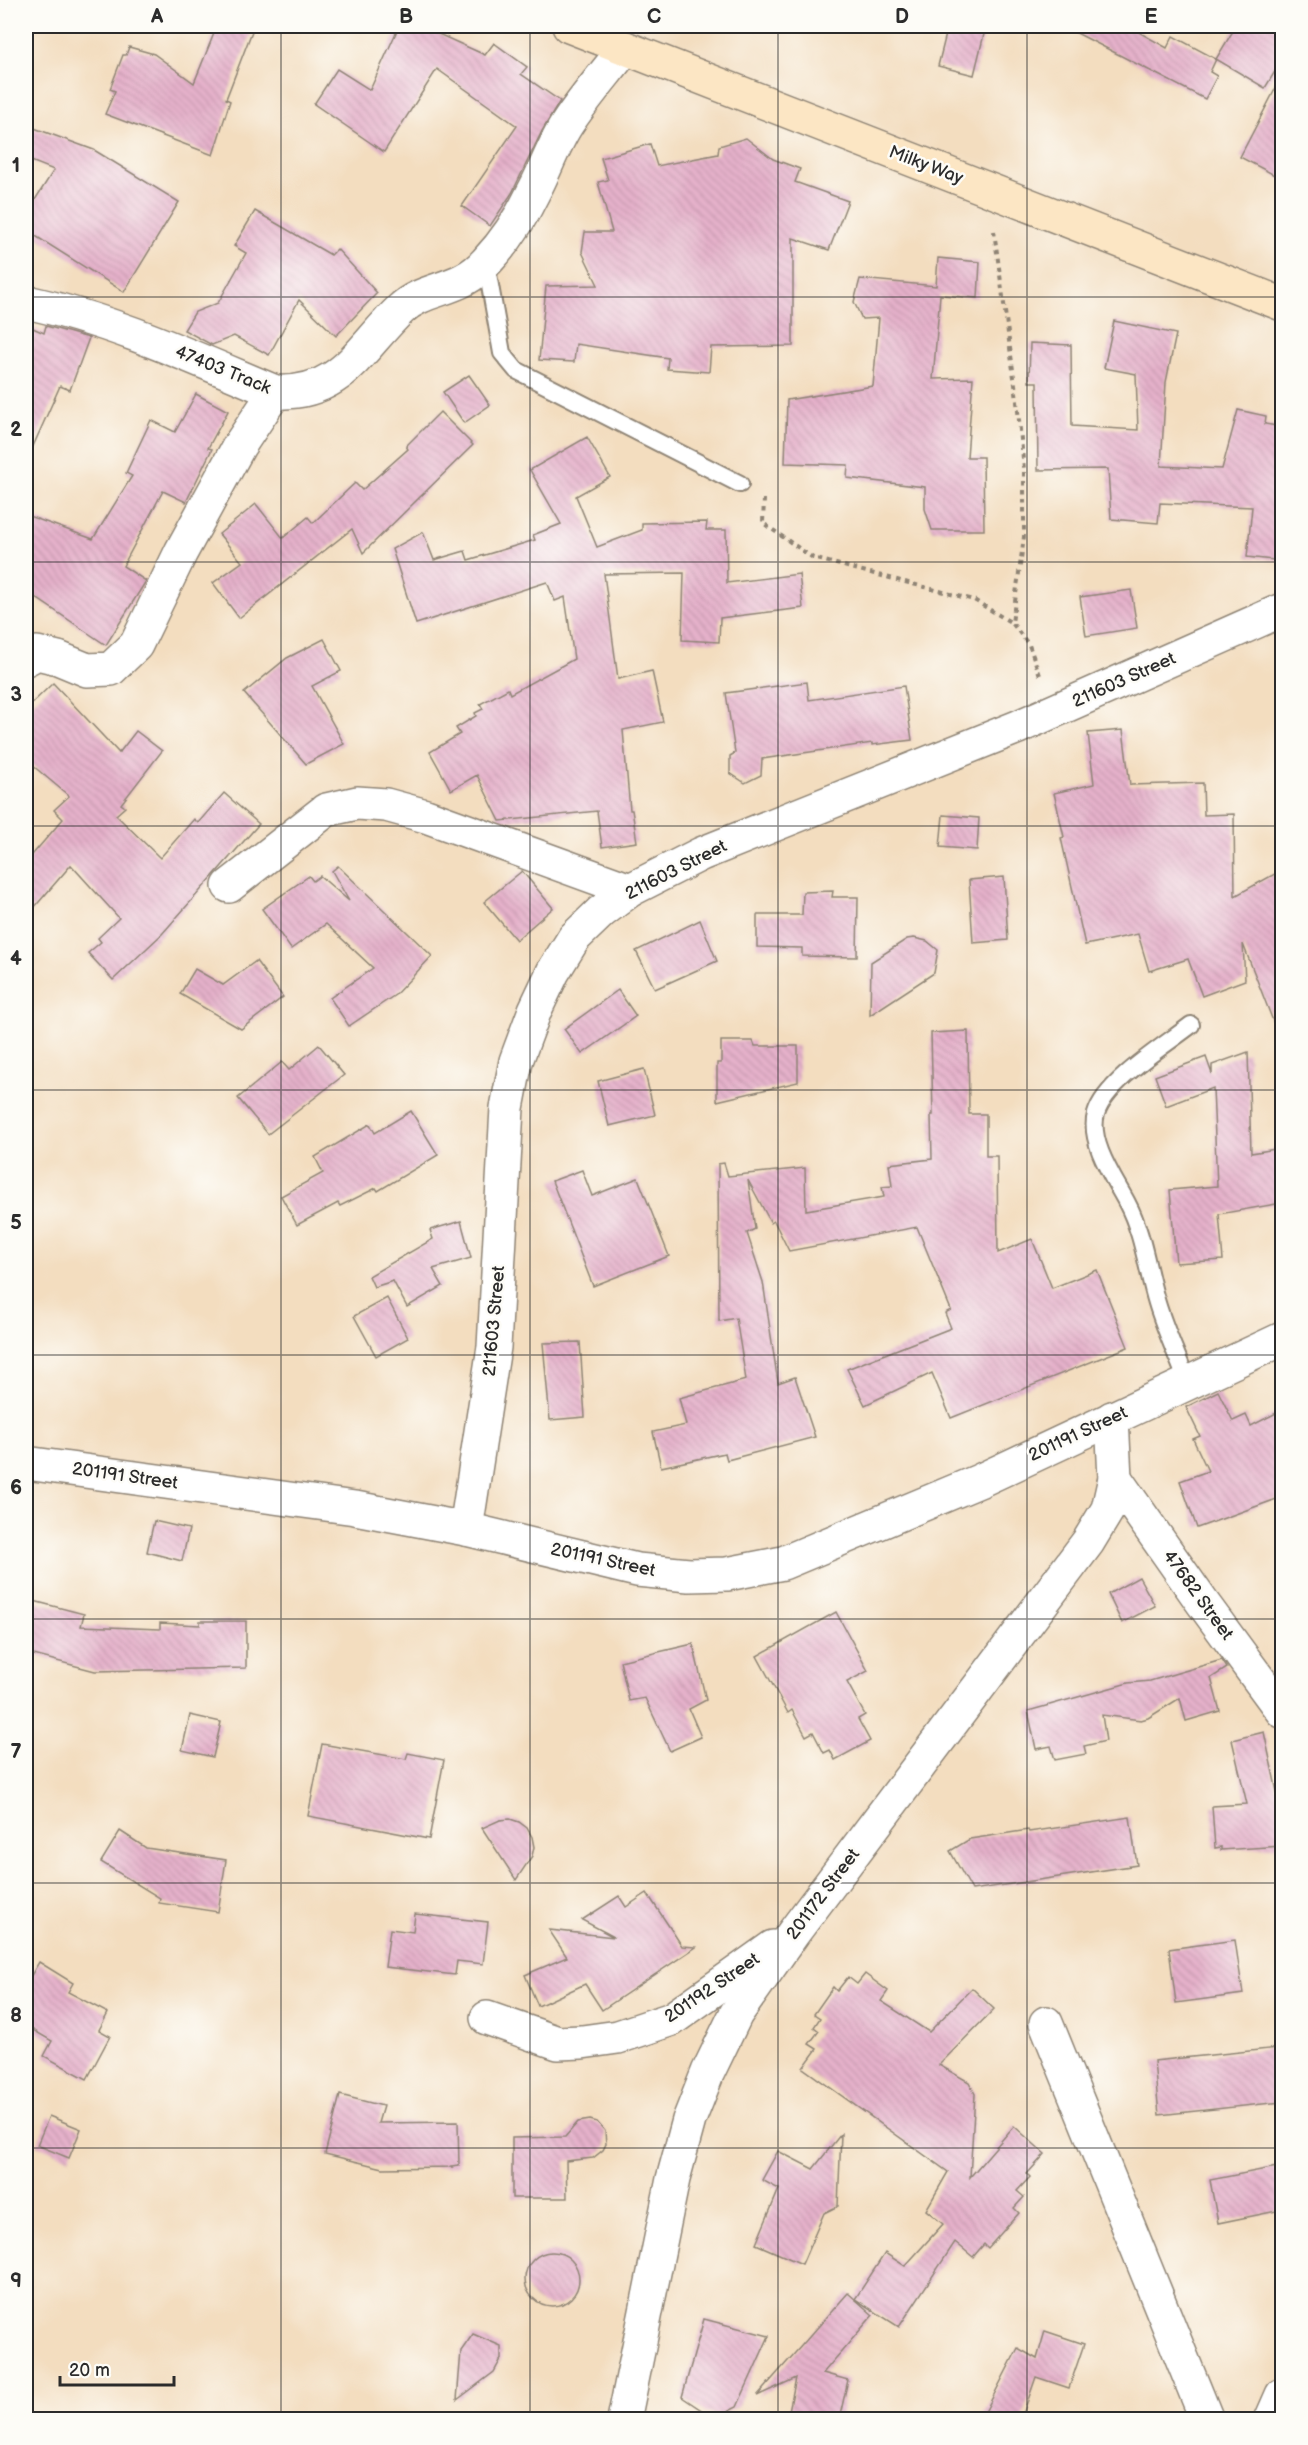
<svg xmlns="http://www.w3.org/2000/svg" width="1308" height="2445" font-family="'Balsamiq Sans',sans-serif">
<defs>
<pattern id="building-back-hatch" width="6" height="6" patternUnits="userSpaceOnUse" patternTransform="scale(1.5)"><rect width="6" height="6" fill="#e5b1ca"/><path d="M-1 5l2 2M0 0l6 6M5-1l2 2" fill="none" stroke="#c598ae"/></pattern>
</defs>
<rect width="100%" height="100%" fill="#fdfcf7"/>
<filter id="ink" filterUnits="userSpaceOnUse"><feTurbulence type="fractalNoise" baseFrequency=".0167" numOctaves="2"/><feDisplacementMap in="SourceGraphic" scale="12" xChannelSelector="R" yChannelSelector="G"/><feConvolveMatrix kernelMatrix="1 2 1 2 8 2 1 2 1" color-interpolation-filters="sRGB"/></filter>
<filter id="wash" filterUnits="userSpaceOnUse"><feTurbulence type="fractalNoise" baseFrequency=".008" numOctaves="4" result="noise"/><feDisplacementMap in="SourceGraphic" scale="24" xChannelSelector="R" yChannelSelector="G"/><feGaussianBlur stdDeviation="1.35" result="paint"/><feColorMatrix in="noise" values="0 0 0 0 0 0 0 0 0 0 0 0 0 0 0 0 0 1.4 0 .05"/><feComposite in="paint" operator="in"/></filter>
<g filter="url(#wash)">
<rect width="100%" height="100%" fill="#f3ddbf"/>
<g id="blocks">
<g fill="url(#building-back-hatch)">
<path d="M 217,26 L 254,26 L 226,99 L 230,101 L 213,155 L 105,114 L 115,91 L 110,89 L 123,55 L 126,55 L 129,47 L 154,54 L 194,83 Z"/>
<path d="M 399,26 L 421,26 L 485,55 L 494,43 L 527,67 L 521,74 L 560,101 L 542,131 L 512,193 L 490,226 L 462,206 L 517,126 L 437,69 L 384,152 L 314,104 L 337,69 L 370,90 Z"/>
<path d="M 948,26 L 986,26 L 974,75 L 938,66 Z"/>
<path d="M 1063,26 L 1128,26 L 1167,48 L 1173,36 L 1216,59 L 1210,72 L 1217,76 L 1205,99 Z"/>
<path d="M 1236,26 L 1282,26 L 1282,60 L 1265,88 L 1216,59 Z"/>
<path d="M 1282,76 L 1282,179 L 1240,157 Z"/>
<path d="M 34,128 L 94,150 L 179,202 L 124,292 L 26,230 L 26,214 L 54,170 L 26,159 L 26,150 Z"/>
<path d="M 746,138 L 773,159 L 800,169 L 795,182 L 848,201 L 829,250 L 793,238 L 793,346 L 711,347 L 709,372 L 667,369 L 668,358 L 576,344 L 574,362 L 539,360 L 546,286 L 598,285 L 582,252 L 585,232 L 612,232 L 598,182 L 608,180 L 601,158 L 650,144 L 657,166 L 718,154 L 719,146 Z"/>
<path d="M 255,211 L 331,255 L 337,249 L 377,293 L 336,336 L 299,300 L 269,355 L 234,336 L 212,345 L 184,330 L 195,312 L 218,303 L 246,253 L 234,246 Z"/>
<path d="M 938,258 L 980,262 L 978,298 L 940,295 L 933,379 L 973,378 L 967,457 L 983,457 L 984,530 L 932,530 L 925,509 L 925,487 L 847,478 L 848,465 L 785,463 L 787,400 L 873,386 L 879,318 L 862,319 L 854,302 L 860,279 L 936,286 Z"/>
<path d="M 1114,321 L 1176,334 L 1166,382 L 1161,466 L 1222,469 L 1238,410 L 1266,416 L 1265,424 L 1282,427 L 1282,561 L 1247,557 L 1252,507 L 1160,503 L 1158,523 L 1111,519 L 1108,469 L 1038,470 L 1037,382 L 1029,382 L 1030,343 L 1071,345 L 1072,426 L 1138,430 L 1136,374 L 1104,368 Z"/>
<path d="M 26,325 L 44,333 L 46,326 L 89,338 L 70,390 L 60,386 L 26,462 Z"/>
<path d="M 469,375 L 490,405 L 464,423 L 443,392 Z"/>
<path d="M 196,394 L 228,411 L 208,448 L 212,449 L 186,502 L 163,491 L 123,566 L 146,581 L 106,645 L 26,591 L 26,515 L 93,539 L 132,476 L 126,473 L 151,420 L 175,432 Z"/>
<path d="M 440,412 L 473,445 L 363,553 L 352,529 L 239,618 L 213,583 L 242,562 L 219,534 L 256,504 L 283,538 L 308,517 L 313,523 L 355,483 L 362,490 L 408,449 L 406,446 Z"/>
<path d="M 587,437 L 610,477 L 576,496 L 597,547 L 642,530 L 642,523 L 707,522 L 706,530 L 726,530 L 727,583 L 799,574 L 803,608 L 720,618 L 719,642 L 682,640 L 684,573 L 604,574 L 618,679 L 652,671 L 663,722 L 623,730 L 630,810 L 632,810 L 637,842 L 602,847 L 597,811 L 500,821 L 477,775 L 451,790 L 430,752 L 460,734 L 456,728 L 476,716 L 475,713 L 483,709 L 480,704 L 508,689 L 510,694 L 574,659 L 565,597 L 555,601 L 547,582 L 416,624 L 392,549 L 423,532 L 434,560 L 465,551 L 468,560 L 535,540 L 533,535 L 561,524 L 530,470 Z"/>
<path d="M 1131,590 L 1137,628 L 1086,636 L 1080,597 Z"/>
<path d="M 324,639 L 341,671 L 312,686 L 344,744 L 306,764 L 244,693 L 287,658 Z"/>
<path d="M 807,682 L 809,700 L 904,686 L 912,740 L 872,745 L 872,743 L 762,759 L 761,775 L 745,783 L 730,773 L 730,756 L 735,753 L 726,693 Z"/>
<path d="M 53,683 L 119,753 L 136,731 L 162,751 L 121,804 L 125,807 L 116,815 L 160,858 L 194,819 L 198,823 L 224,793 L 259,824 L 162,934 L 113,980 L 88,953 L 101,942 L 98,938 L 119,918 L 71,865 L 26,917 L 26,862 L 63,819 L 54,810 L 69,796 L 26,760 L 26,709 Z"/>
<path d="M 1123,730 L 1130,785 L 1203,783 L 1204,815 L 1234,814 L 1235,896 L 1282,870 L 1282,1039 L 1280,1039 L 1243,944 L 1245,980 L 1202,996 L 1188,959 L 1149,971 L 1138,934 L 1085,945 L 1061,838 L 1064,837 L 1054,793 L 1094,784 L 1088,733 Z"/>
<path d="M 943,815 L 979,818 L 977,850 L 940,847 Z"/>
<path d="M 338,866 L 432,956 L 395,995 L 349,1026 L 330,998 L 373,968 L 326,924 L 291,949 L 262,909 L 309,876 L 313,881 L 320,876 L 349,901 L 332,871 Z"/>
<path d="M 522,871 L 553,908 L 516,940 L 484,902 Z"/>
<path d="M 1004,877 L 1008,940 L 973,943 L 969,880 Z"/>
<path d="M 833,891 L 832,897 L 858,897 L 857,957 L 802,956 L 802,948 L 757,947 L 757,915 L 802,915 L 803,892 Z"/>
<path d="M 700,920 L 717,961 L 655,989 L 636,951 Z"/>
<path d="M 914,938 L 927,941 L 938,950 L 934,973 L 870,1015 L 871,962 L 907,939 Z"/>
<path d="M 256,961 L 283,997 L 241,1029 L 180,994 L 195,969 L 223,985 Z"/>
<path d="M 618,990 L 636,1016 L 582,1054 L 564,1029 Z"/>
<path d="M 968,1031 L 969,1114 L 986,1114 L 986,1156 L 997,1156 L 998,1253 L 1032,1239 L 1052,1288 L 1097,1270 L 1128,1347 L 951,1418 L 932,1373 L 865,1405 L 847,1369 L 951,1328 L 945,1313 L 951,1310 L 917,1227 L 789,1251 L 774,1221 L 771,1223 L 748,1180 L 755,1229 L 747,1233 L 763,1282 L 778,1383 L 795,1377 L 815,1437 L 727,1460 L 725,1453 L 661,1467 L 653,1432 L 686,1425 L 679,1398 L 746,1380 L 736,1318 L 719,1321 L 718,1164 L 724,1163 L 728,1176 L 805,1168 L 806,1210 L 884,1197 L 882,1187 L 892,1186 L 889,1164 L 932,1159 L 931,1115 L 933,1115 L 931,1033 Z"/>
<path d="M 721,1041 L 753,1041 L 755,1046 L 798,1046 L 798,1082 L 717,1101 L 717,1063 L 721,1063 Z"/>
<path d="M 319,1045 L 344,1075 L 268,1134 L 238,1098 L 282,1062 L 289,1070 Z"/>
<path d="M 1248,1052 L 1251,1153 L 1282,1148 L 1282,1203 L 1219,1214 L 1223,1260 L 1176,1263 L 1170,1190 L 1217,1186 L 1213,1088 L 1166,1106 L 1155,1076 L 1206,1057 L 1212,1074 L 1212,1065 Z"/>
<path d="M 644,1069 L 655,1115 L 609,1126 L 598,1081 Z"/>
<path d="M 411,1111 L 438,1155 L 378,1191 L 376,1188 L 340,1206 L 338,1203 L 297,1225 L 281,1196 L 323,1173 L 315,1157 L 370,1124 L 375,1133 Z"/>
<path d="M 582,1170 L 592,1196 L 638,1178 L 669,1256 L 593,1286 L 552,1181 Z"/>
<path d="M 461,1221 L 471,1258 L 433,1269 L 443,1286 L 407,1307 L 393,1281 L 374,1287 L 369,1276 L 433,1239 L 430,1230 Z"/>
<path d="M 387,1298 L 408,1338 L 376,1356 L 354,1316 Z"/>
<path d="M 580,1342 L 585,1417 L 550,1420 L 543,1343 Z"/>
<path d="M 1218,1391 L 1233,1421 L 1246,1415 L 1251,1426 L 1282,1410 L 1282,1497 L 1197,1528 L 1180,1481 L 1208,1471 L 1193,1439 L 1200,1436 L 1186,1407 Z"/>
<path d="M 154,1521 L 189,1529 L 182,1561 L 147,1552 Z"/>
<path d="M 1139,1577 L 1155,1606 L 1122,1623 L 1108,1594 Z"/>
<path d="M 26,1599 L 84,1614 L 81,1626 L 160,1629 L 160,1623 L 200,1625 L 200,1621 L 246,1621 L 246,1668 L 95,1671 L 26,1653 Z"/>
<path d="M 836,1612 L 868,1671 L 847,1682 L 865,1715 L 858,1719 L 870,1741 L 835,1760 L 830,1750 L 824,1753 L 813,1732 L 806,1736 L 792,1710 L 788,1713 L 757,1656 Z"/>
<path d="M 693,1644 L 706,1700 L 689,1709 L 701,1737 L 670,1751 L 645,1698 L 629,1701 L 620,1661 Z"/>
<path d="M 1222,1660 L 1227,1668 L 1211,1678 L 1220,1711 L 1186,1721 L 1180,1698 L 1148,1718 L 1141,1720 L 1102,1715 L 1106,1741 L 1084,1746 L 1086,1754 L 1055,1760 L 1051,1746 L 1036,1749 L 1028,1711 L 1128,1683 L 1150,1681 Z"/>
<path d="M 190,1715 L 221,1722 L 213,1757 L 182,1750 Z"/>
<path d="M 1264,1732 L 1279,1801 L 1282,1801 L 1282,1846 L 1221,1850 L 1221,1847 L 1215,1848 L 1212,1806 L 1247,1804 L 1232,1740 Z"/>
<path d="M 322,1744 L 406,1759 L 408,1753 L 444,1760 L 429,1839 L 308,1816 Z"/>
<path d="M 1130,1817 L 1137,1865 L 972,1890 L 950,1851 L 970,1839 L 1028,1830 L 1029,1832 Z"/>
<path d="M 510,1819 L 519,1822 L 527,1828 L 532,1837 L 534,1847 L 532,1856 L 516,1880 L 482,1828 L 500,1820 Z"/>
<path d="M 120,1831 L 146,1848 L 226,1860 L 218,1912 L 159,1903 L 160,1898 L 101,1862 Z"/>
<path d="M 647,1893 L 682,1946 L 696,1947 L 602,2010 L 585,1984 L 538,2006 L 525,1975 L 567,1957 L 549,1930 L 614,1937 L 582,1920 L 619,1896 L 626,1907 Z"/>
<path d="M 415,1914 L 488,1922 L 483,1964 L 457,1961 L 455,1975 L 385,1967 L 390,1929 L 413,1932 Z"/>
<path d="M 1235,1940 L 1243,1994 L 1176,2003 L 1169,1949 Z"/>
<path d="M 39,1962 L 73,1983 L 68,1992 L 108,2013 L 99,2030 L 110,2036 L 87,2079 L 44,2056 L 52,2041 L 26,2026 L 26,1984 Z"/>
<path d="M 865,1974 L 888,1991 L 881,2001 L 929,2032 L 972,1988 L 994,2009 L 939,2065 L 969,2082 L 975,2094 L 970,2177 L 1014,2126 L 1045,2154 L 1027,2174 L 1030,2177 L 1017,2191 L 1024,2197 L 1014,2208 L 1019,2213 L 988,2248 L 984,2244 L 973,2257 L 955,2242 L 899,2327 L 855,2299 L 885,2253 L 905,2266 L 943,2224 L 926,2210 L 948,2172 L 803,2068 L 817,2049 L 809,2044 L 819,2031 L 814,2027 L 820,2018 L 814,2014 L 833,1987 L 837,1991 L 848,1977 L 857,1984 Z"/>
<path d="M 1278,2048 L 1282,2102 L 1159,2115 L 1154,2061 Z"/>
<path d="M 340,2095 L 383,2106 L 378,2123 L 458,2122 L 459,2165 L 451,2166 L 452,2167 L 383,2168 L 325,2154 Z"/>
<path d="M 49,2116 L 81,2129 L 69,2158 L 37,2145 Z"/>
<path d="M 590,2120 L 597,2122 L 605,2131 L 606,2144 L 603,2150 L 593,2158 L 566,2161 L 567,2198 L 512,2198 L 512,2138 L 565,2137 L 578,2122 Z"/>
<path d="M 841,2134 L 838,2206 L 824,2213 L 802,2264 L 756,2244 L 779,2189 L 762,2180 L 778,2151 L 813,2169 Z"/>
<path d="M 1282,2166 L 1282,2210 L 1218,2223 L 1210,2180 Z"/>
<circle cx="552" cy="2279" r="27"/>
<path d="M 848,2293 L 873,2315 L 823,2373 L 848,2380 L 839,2420 L 787,2420 L 796,2378 L 757,2396 Z"/>
<path d="M 704,2319 L 769,2336 L 737,2407 L 719,2416 L 706,2413 L 682,2397 Z"/>
<path d="M 1045,2331 L 1084,2344 L 1069,2388 L 1036,2377 L 1021,2420 L 981,2420 L 1018,2348 L 1037,2359 Z"/>
<path d="M 473,2334 L 501,2346 L 501,2359 L 494,2372 L 457,2400 L 461,2351 Z"/>
</g>
</g>
</g>
<g filter="url(#ink)">
<use href="#blocks" fill-opacity="0" stroke="#8f8475" stroke-width="1.5"/>
<g fill="none" stroke-linecap="round" stroke-linejoin="round">
<defs>
<g id="lane">
<path d="M 486,263 L 502,353 L 516,370 L 740,484"/>
<path d="M 1188,1384 C 1178,1357 1165,1330 1157,1303 C 1147,1270 1143,1233 1127,1203 C 1115,1180 1088,1142 1096,1114 C 1105,1082 1164,1046 1191,1025"/>
</g>
<g id="street">
<path d="M 26,302 C 112,320 194,358 275,392 C 342,395 359,349 401,309 C 425,286 461,292 487,261 C 506,241 523,214 535,189 C 546,168 554,144 567,124 C 584,98 606,73 625,48"/>
<path d="M 26,659 L 37,653 L 58,658 L 87,670 L 111,669 L 136,645 L 181,552 L 239,446 L 275,392"/>
<path d="M 229,886 L 326,810 L 357,803 L 386,805 L 426,816 L 630,890"/>
<path d="M 26,1463 L 355,1508 L 466,1529 L 637,1570 L 689,1575 L 727,1574 L 783,1563 L 979,1481 L 1282,1339"/>
<path d="M 1115,1478 L 1202,1602 L 1282,1711"/>
<path d="M 466,1529 L 494,1347 L 507,1108 L 516,1061 L 535,1010 L 553,972 L 574,938 L 601,912 L 630,890 L 701,854 L 1018,727 L 1282,610"/>
<path d="M 487,2018 L 558,2043 L 582,2042 L 618,2037 L 672,2019 L 773,1947"/>
<path d="M 1046,2023 L 1207,2420"/>
<path d="M 624,2420 L 673,2179 L 689,2120 L 708,2072 L 736,2014 L 794,1932 L 1088,1542 L 1108,1509 L 1115,1478 L 1112,1418"/>
<path d="M 1271,2420 L 1282,2395"/>
</g>
<path id="secondary" d="M 569,26 L 1282,304"/>
</defs>
<use href="#lane" stroke="#8f8475" stroke-width="20"/>
<use href="#street" stroke="#8f8475" stroke-width="36"/>
<use href="#secondary" stroke="#8f8475" stroke-width="36"/>
<g stroke="#8f8475" stroke-width="4" stroke-dasharray="4.5 4.5" stroke-linecap="butt">
<path d="M 994,231 L 1016,392 L 1024,468 L 1024,537 L 1012,623 L 1029,645 L 1041,678"/>
<path d="M 764,499 L 763,523 L 813,558 L 974,600 L 1012,623"/>
</g>
<use href="#lane" stroke="#fff" stroke-width="16"/>
<use href="#street" stroke="#fff" stroke-width="33"/>
<use href="#secondary" stroke="#fce6c4" stroke-width="33"/>
</g>
</g>
<path fill="none" stroke="#2b2b2b" stroke-width="1.5" stroke-opacity="0.55" d="M 281,26 L 281,2420M 530,26 L 530,2420M 778,26 L 778,2420M 1027,26 L 1027,2420M 26,297 L 1282,297M 26,562 L 1282,562M 26,826 L 1282,826M 26,1090 L 1282,1090M 26,1355 L 1282,1355M 26,1619 L 1282,1619M 26,1883 L 1282,1883M 26,2148 L 1282,2148"/>
<g text-anchor="middle" dominant-baseline="central" stroke-width="5" stroke-linejoin="round" paint-order="stroke">
<g font-size="18" fill="#2b2b2b" stroke="#fdfcf7">
<text transform="translate(926 165) rotate(21)">Milky Way</text>
<text transform="translate(223 370) rotate(22)">47403 Track</text>
<text transform="translate(1124 680) rotate(-24)">211603 Street</text>
<text transform="translate(676 870) rotate(-27)">211603 Street</text>
<text transform="translate(494 1321) rotate(-85)">211603 Street</text>
<text transform="translate(1078 1434) rotate(-25)">201191 Street</text>
<text transform="translate(125 1476) rotate(8)">201191 Street</text>
<text transform="translate(603 1560) rotate(12)">201191 Street</text>
<text transform="translate(1198 1595) rotate(54)">47682 Street</text>
<text transform="translate(823 1894) rotate(-53)">201172 Street</text>
<text transform="translate(712 1988) rotate(-34)">201192 Street</text>
</g>
</g>
<rect width="1308" height="2445" fill="none" stroke="#fdfcf7" stroke-width="66"/>
<path d="M60 2376v9h114v-9" fill="none" stroke="#2b2b2b" stroke-width="3"/>
<text x="69" y="2376" font-size="18" fill="#2b2b2b" stroke="#fdfcf7" stroke-width="4.5" paint-order="stroke">20 m</text>
<rect x="33" y="33" width="1242" height="2379" fill="none" stroke="#2b2b2b" stroke-width="2"/>
<g font-size="20" text-anchor="middle" font-weight="bold" fill="#2b2b2b">
<text x="157" y="23">A</text>
<text x="406" y="23">B</text>
<text x="654" y="23">C</text>
<text x="902" y="23">D</text>
<text x="1151" y="23">E</text>
<text x="16" y="172">1</text>
<text x="16" y="436">2</text>
<text x="16" y="701">3</text>
<text x="16" y="965">4</text>
<text x="16" y="1229">5</text>
<text x="16" y="1494">6</text>
<text x="16" y="1758">7</text>
<text x="16" y="2022">8</text>
<text x="16" y="2287">9</text>
</g>
</svg>
